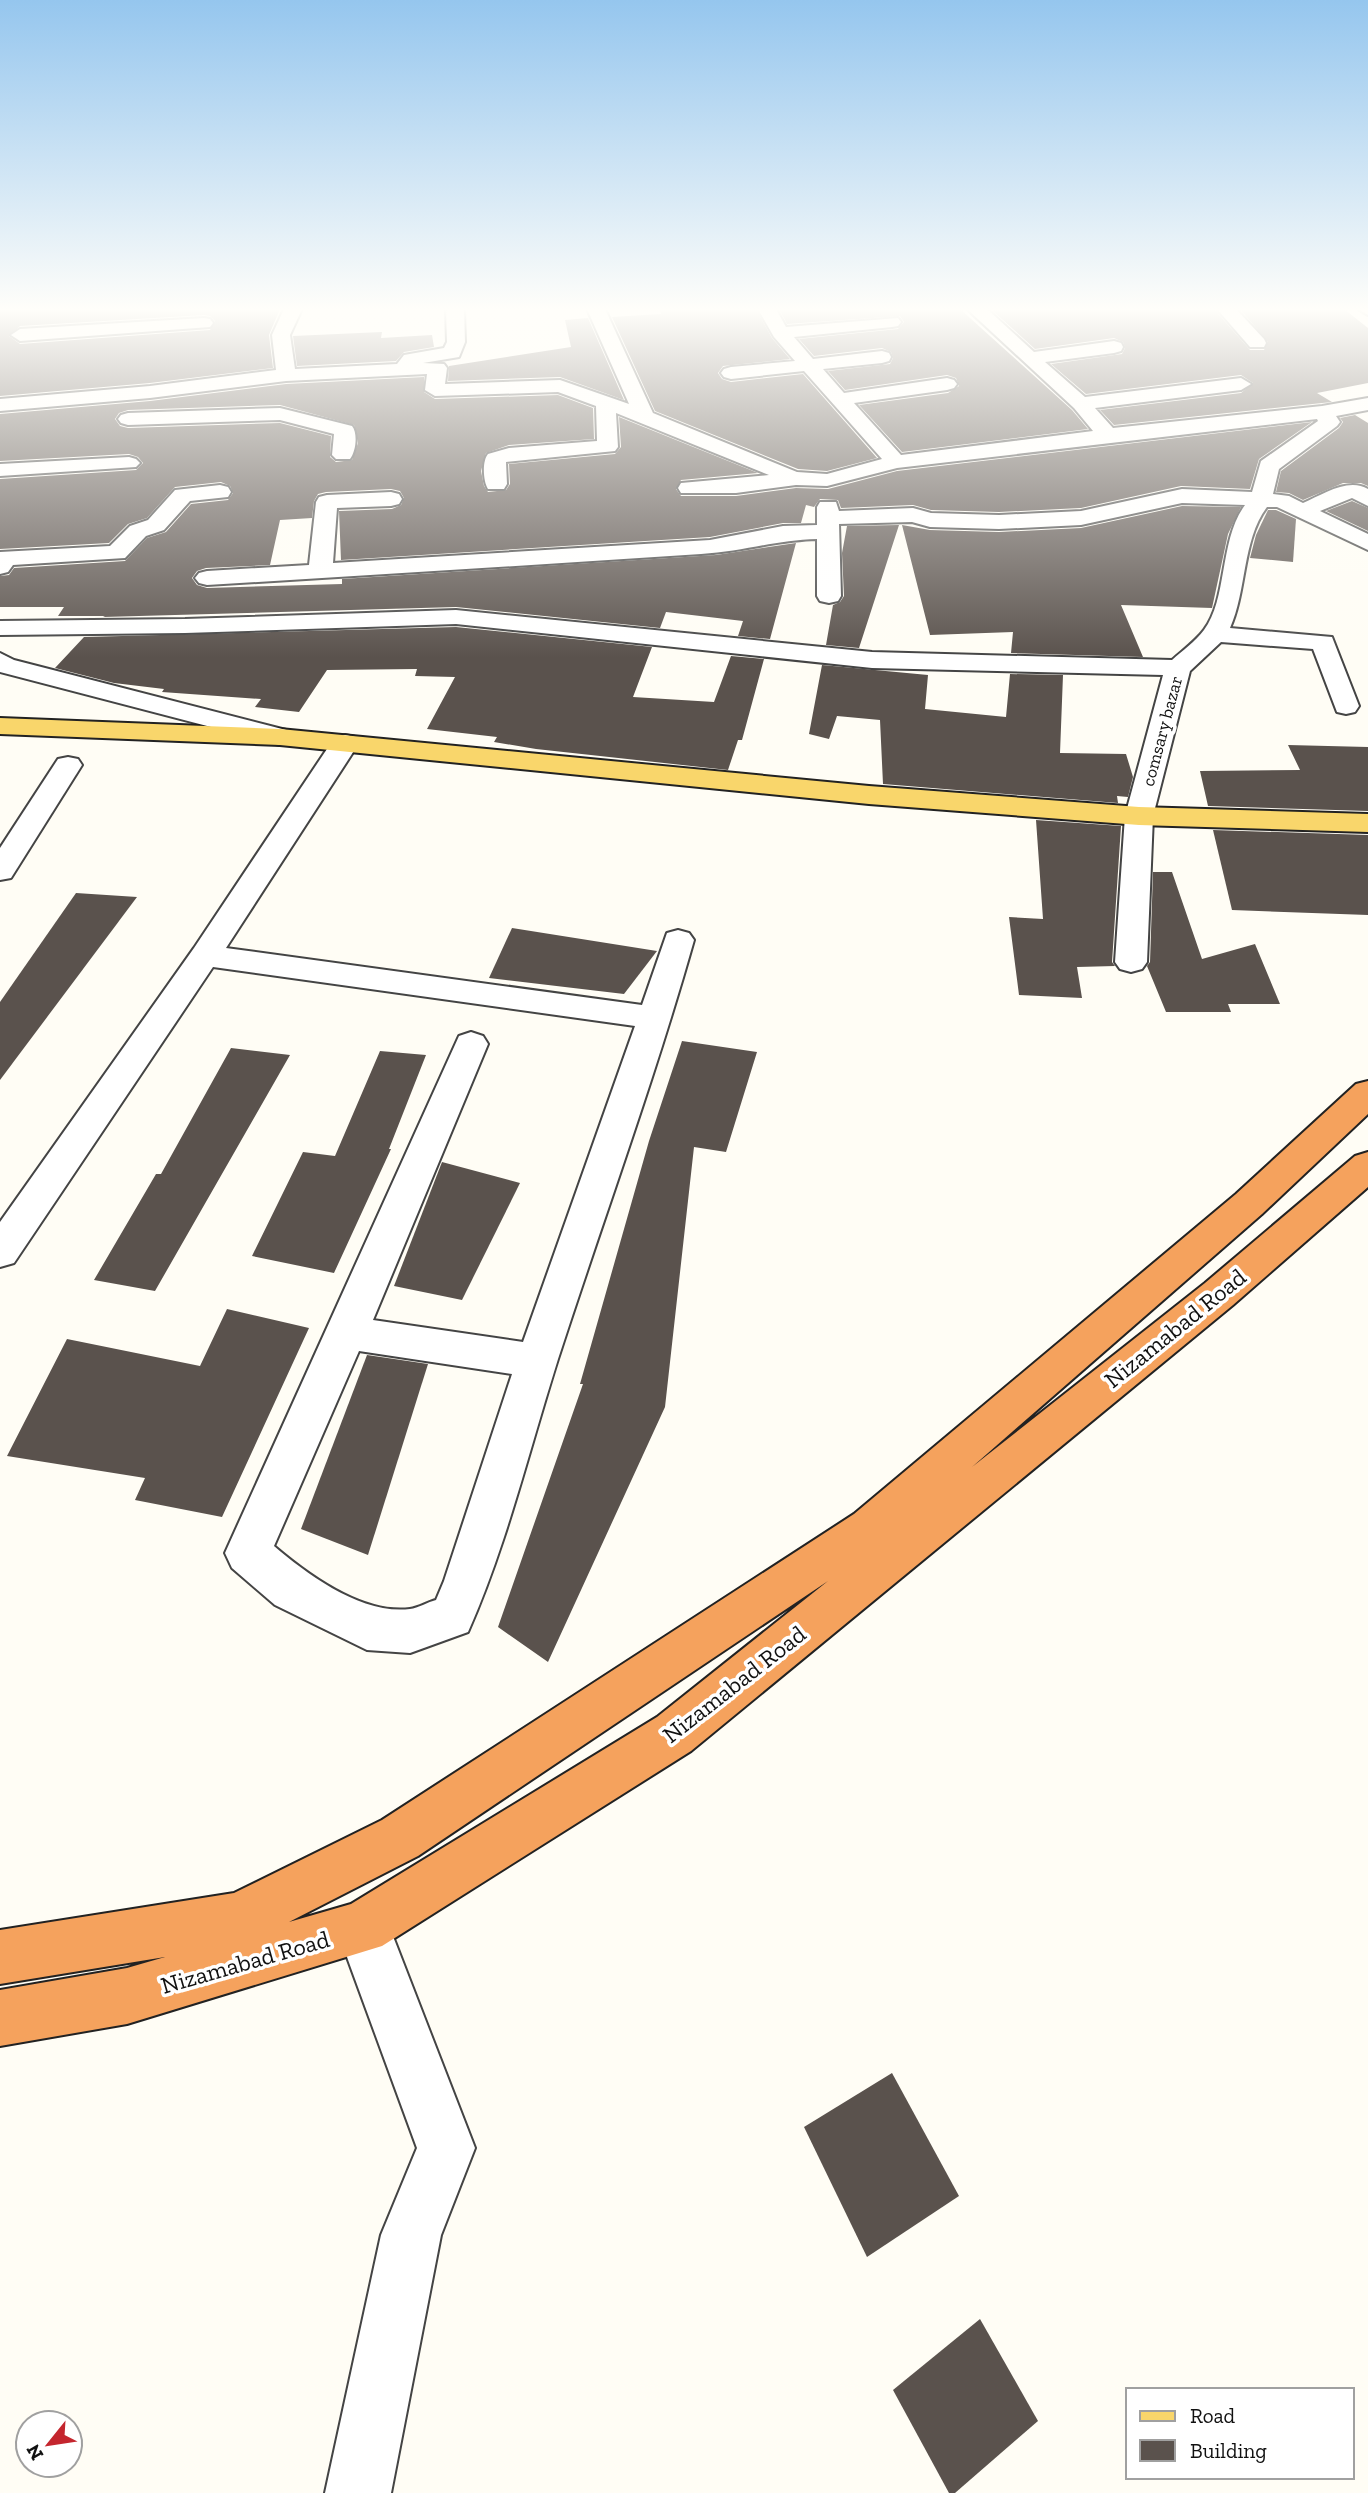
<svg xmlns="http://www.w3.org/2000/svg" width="1368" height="2493" font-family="'Zilla Slab',serif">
<rect width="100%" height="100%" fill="#fffdf5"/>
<g fill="#5a524d" fill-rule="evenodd">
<path d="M 0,309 L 280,309 L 269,335 L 273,368 L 150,383 L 0,396 ZM 204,315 L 210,316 L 215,321 L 210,330 L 20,344 L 9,336 L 20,326 Z"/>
<path d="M 660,309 L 756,309 L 772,338 L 790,359 L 723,366 L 718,373 L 722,379 L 731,382 L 803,374 L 877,458 L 827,471 L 798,469 L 655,411 L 612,317 L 661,314 Z"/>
<path d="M 779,309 L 960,309 L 1072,410 L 1088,429 L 902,452 L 859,405 L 948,393 L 959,386 L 956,378 L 947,375 L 845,390 L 828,371 L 890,364 L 893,358 L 891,352 L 882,348 L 814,356 L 799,339 L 898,329 L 904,322 L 900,316 L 787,324 Z"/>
<path d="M 1011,309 L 1214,309 L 1250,350 L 1264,350 L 1268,342 L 1240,309 L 1344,309 L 1368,328 L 1368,383 L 1317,393 L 1332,402 L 1322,403 L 1114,425 L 1100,410 L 1241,393 L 1253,383 L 1241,375 L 1086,394 L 1051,364 L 1122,354 L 1125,348 L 1123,342 L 1114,338 L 1035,349 L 993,311 Z"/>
<path d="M 588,318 L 624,400 L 560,377 L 448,381 L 449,366 L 571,347 L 565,320 Z"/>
<path d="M 382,332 L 381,338 L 432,335 L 434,347 L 404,352 L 396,361 L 297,366 L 293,336 Z"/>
<path d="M 424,377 L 424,392 L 435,399 L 558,395 L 593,408 L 594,439 L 509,445 L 486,453 L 481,471 L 484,486 L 488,492 L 506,490 L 510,484 L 509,464 L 615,454 L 621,447 L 619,417 L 758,473 L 681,480 L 676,489 L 681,496 L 736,496 L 796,488 L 828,489 L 897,471 L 1312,422 L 1259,459 L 1250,489 L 1181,486 L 1081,508 L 999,512 L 931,510 L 913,505 L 841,508 L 838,500 L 820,499 L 814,507 L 806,505 L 801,523 L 783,523 L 710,537 L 341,560 L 339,511 L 392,509 L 401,505 L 404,498 L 400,491 L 391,489 L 326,492 L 318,494 L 314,501 L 312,518 L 280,520 L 270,565 L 206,568 L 197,571 L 192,578 L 197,585 L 207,588 L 342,584 L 342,579 L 716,555 L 796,543 L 770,639 L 738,636 L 743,621 L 666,612 L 660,628 L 456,607 L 103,617 L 105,616 L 58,616 L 64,607 L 0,607 L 0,576 L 9,575 L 14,568 L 125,561 L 147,538 L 166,532 L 191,504 L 228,500 L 233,493 L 230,486 L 221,482 L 175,487 L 147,518 L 128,524 L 109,543 L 0,549 L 0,479 L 136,470 L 143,463 L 138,457 L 129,454 L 0,461 L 0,414 L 150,401 L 286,384 ZM 280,405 L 354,425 L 358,443 L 352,460 L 336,462 L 330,457 L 331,436 L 280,423 L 128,428 L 120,426 L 115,419 L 119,413 L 128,410 Z"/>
<path d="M 1355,415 L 1368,423 L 1368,486 L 1361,483 L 1343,483 L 1303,500 L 1289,493 L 1276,492 L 1281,471 L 1339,428 L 1343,422 L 1340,418 Z"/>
<path d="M 1352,501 L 1368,508 L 1368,531 L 1326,511 Z"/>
<path d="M 1182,506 L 1241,507 L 1228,534 L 1212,608 L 1121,605 L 1143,657 L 1011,653 L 1013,632 L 930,635 L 902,525 L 930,530 L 999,532 L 1081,528 Z"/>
<path d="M 1268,510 L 1276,510 L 1296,519 L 1293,562 L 1250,558 L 1256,535 Z"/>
<path d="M 899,525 L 859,648 L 826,645 L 833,605 L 840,602 L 844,596 L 842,553 L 847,526 Z"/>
<path d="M 456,627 L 652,647 L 633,697 L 714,702 L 731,656 L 764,659 L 742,740 L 738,740 L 728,770 L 536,749 L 494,742 L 497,737 L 427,729 L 455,677 L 415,676 L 417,669 L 327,670 L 299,712 L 255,707 L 261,699 L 162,692 L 164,689 L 114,683 L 55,668 L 84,637 Z"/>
<path d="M 822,665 L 928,675 L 925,709 L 1006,717 L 1010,674 L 1063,675 L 1060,753 L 1126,754 L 1133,777 L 1128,797 L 1117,796 L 1118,803 L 883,784 L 880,720 L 837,716 L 829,739 L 809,734 Z"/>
<path d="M 1288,745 L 1368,747 L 1368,811 L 1208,806 L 1200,771 L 1300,770 Z"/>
<path d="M 1036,820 L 1121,826 L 1112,962 L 1115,966 L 1077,967 L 1082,998 L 1019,995 L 1009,917 L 1043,919 Z"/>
<path d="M 1213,830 L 1368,835 L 1368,915 L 1232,910 Z"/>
<path d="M 1153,872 L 1172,872 L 1202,959 L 1255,944 L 1280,1004 L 1228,1004 L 1231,1012 L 1166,1012 L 1147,966 L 1150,962 Z"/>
<path d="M 76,893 L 137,897 L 0,1080 L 0,1002 Z"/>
<path d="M 512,928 L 657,951 L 624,994 L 489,978 Z"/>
<path d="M 682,1041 L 757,1052 L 726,1152 L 694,1147 L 665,1407 L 548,1662 L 498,1627 L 583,1384 L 580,1384 L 649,1141 Z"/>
<path d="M 231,1048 L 290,1055 L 155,1291 L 94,1280 L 156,1174 L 161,1174 Z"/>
<path d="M 380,1051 L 426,1055 L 389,1149 L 391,1149 L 334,1273 L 252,1256 L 303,1152 L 335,1156 Z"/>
<path d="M 442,1162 L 520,1183 L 462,1300 L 394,1286 Z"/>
<path d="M 227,1309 L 309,1328 L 222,1517 L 135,1500 L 145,1478 L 7,1456 L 67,1339 L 200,1366 Z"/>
<path d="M 367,1355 L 428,1364 L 368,1555 L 301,1529 Z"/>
<path d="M 892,2073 L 959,2196 L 867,2257 L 804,2127 Z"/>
<path d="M 980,2319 L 1038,2421 L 955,2493 L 949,2493 L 893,2390 Z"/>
</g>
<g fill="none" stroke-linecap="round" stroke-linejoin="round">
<defs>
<g id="minor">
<path d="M 284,309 L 302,309 L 290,335 L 295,369 L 397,364 L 404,355 L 444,348 L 447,342 L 446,309 L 464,309 L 465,342 L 459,357 L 423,363 L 444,364 L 447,368 L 445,384 L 560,380 L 629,404 L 587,309 L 605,309 L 653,413 L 797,472 L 827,474 L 882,459 L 804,371 L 731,379 L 724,377 L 721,373 L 724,369 L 731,367 L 795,361 L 774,337 L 758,309 L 776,309 L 786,327 L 898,318 L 901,322 L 898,326 L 892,327 L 794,337 L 813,359 L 882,351 L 889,353 L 891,357 L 889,361 L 882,363 L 823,369 L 844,393 L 947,378 L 954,380 L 957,384 L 954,388 L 947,390 L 854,403 L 901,455 L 1093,431 L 1074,408 L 967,309 L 987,309 L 1034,352 L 1114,341 L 1121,343 L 1123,347 L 1121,351 L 1114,353 L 1045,362 L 1085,397 L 1241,378 L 1251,384 L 1241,390 L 1095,408 L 1113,428 L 1322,406 L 1368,398 L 1368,410 L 1336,416 L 1340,422 L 1337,426 L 1279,469 L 1273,494 L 1289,496 L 1303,503 C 1322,495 1348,477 1368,489 L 1368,506 L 1352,498 L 1320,511 L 1368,534 L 1368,550 L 1277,507 L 1267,507 C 1242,540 1247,590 1230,628 L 1332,637 L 1359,706 L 1355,712 L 1346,714 L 1337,712 L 1313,649 L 1221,642 L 1190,671 L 1153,816 L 1147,962 L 1142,969 L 1131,972 L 1120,969 L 1115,962 L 1125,816 L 1163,675 L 872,668 L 456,624 L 185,633 L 0,635 L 0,621 L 185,619 L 456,610 L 872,652 L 1172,660 C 1182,651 1196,641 1204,630 C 1228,598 1219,540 1245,505 L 1182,503 L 1081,525 L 999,529 L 930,527 L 912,522 L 839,524 L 841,596 L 838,601 L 829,603 L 820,601 L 817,596 L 817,539 C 775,540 741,552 701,554 C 536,565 372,575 207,585 L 199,583 L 195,578 L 199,573 L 207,571 L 309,565 L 316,502 L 319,497 L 327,495 L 391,492 L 399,494 L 402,499 L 399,504 L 391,506 L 337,508 L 333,563 L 710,540 L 783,526 L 817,525 L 817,507 L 820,502 L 836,502 L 839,511 L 913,508 L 931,513 L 999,515 L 1081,511 L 1182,489 L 1252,492 L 1261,461 L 1318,421 L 1317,419 L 897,468 L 827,486 L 796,485 L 736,493 L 681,493 L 678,488 L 681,483 L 769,475 L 616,413 L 618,447 L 615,451 L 506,462 L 507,484 L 504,489 L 488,489 C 483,481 482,461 488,454 L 509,448 L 597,441 L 596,406 L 558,392 L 435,396 L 425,390 L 427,374 L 286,381 L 150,398 L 0,411 L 0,399 L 150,386 L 276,370 L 272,335 Z"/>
<path d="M 1217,309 L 1236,309 L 1264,339 L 1266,343 L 1264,347 L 1250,347 Z"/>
<path d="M 1358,309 L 1368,309 L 1368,315 Z"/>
<path d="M 204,318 L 210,319 L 213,323 L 210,327 L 20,341 L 11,335 L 20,329 Z"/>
<path d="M 280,408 L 352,426 C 358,433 356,452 350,459 L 336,459 L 332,455 L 334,434 L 280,420 L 128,425 L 121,423 L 118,419 L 121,415 L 128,413 Z"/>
<path d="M 129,457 L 136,459 L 140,463 L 136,467 L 0,476 L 0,464 Z"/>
<path d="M 220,485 L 228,487 L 231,492 L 228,497 L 190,501 L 164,530 L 146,536 L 125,558 L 13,565 L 8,572 L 0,574 L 0,552 L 110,546 L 130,526 L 148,520 L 175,490 Z"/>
<path d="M 0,653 L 14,660 L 290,731 L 294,737 L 290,743 L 280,745 L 0,672 Z"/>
<path d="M 345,735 L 355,737 L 359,743 L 226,948 L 642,1005 L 667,933 L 678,930 L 689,933 L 694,940 C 654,1081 603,1220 558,1359 C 529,1450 507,1544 468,1632 L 410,1653 L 367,1650 L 275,1605 L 232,1568 L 225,1553 L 459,1036 L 471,1032 L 483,1036 L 488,1044 L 373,1320 L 523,1342 L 635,1026 L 213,967 L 14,1263 L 0,1267 L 0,1222 L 194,948 L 335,737 ZM 359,1351 L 512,1374 L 444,1581 L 436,1600 C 428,1602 418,1608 410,1609 C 362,1615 308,1575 274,1546 Z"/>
<path d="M 68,757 L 78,759 L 82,765 L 11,878 L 0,880 L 0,848 L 58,759 Z"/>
<path d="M 363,1900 L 382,1908 L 475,2148 L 441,2235 L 391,2493 L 325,2493 L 381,2235 L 417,2148 L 336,1927 L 344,1908 Z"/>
</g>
<path id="major" d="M 0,718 L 280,729 L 869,786 L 1139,807 L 1368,814 L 1368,832 L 1139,825 L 869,804 L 280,745 L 0,734 Z"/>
<path id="highway" d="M 1368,1081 L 1368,1114 L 1262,1214 L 972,1467 L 1205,1283 L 1355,1156 L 1368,1152 L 1368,1187 L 1233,1305 L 691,1751 L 382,1946 L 127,2024 L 0,2046 L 0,1990 L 127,1968 L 165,1957 L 0,1984 L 0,1930 L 234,1893 L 382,1820 L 854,1514 L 1236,1194 L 1356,1084 ZM 828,1581 L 657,1717 L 351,1904 L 289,1922 L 418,1856 Z"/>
</defs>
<use href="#minor" stroke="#444" stroke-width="4"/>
<use href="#major" stroke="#222" stroke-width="4"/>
<use href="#highway" stroke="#222" stroke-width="4"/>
<use href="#minor" fill="#fff" fill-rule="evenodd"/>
<use href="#major" fill="#f9d66b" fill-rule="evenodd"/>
<use href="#highway" fill="#f5a25d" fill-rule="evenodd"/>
</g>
<linearGradient id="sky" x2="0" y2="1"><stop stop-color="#95c6ee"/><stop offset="0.47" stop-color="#fffefa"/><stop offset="1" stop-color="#fffefa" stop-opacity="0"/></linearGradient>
<rect width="1368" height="658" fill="url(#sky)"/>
<g text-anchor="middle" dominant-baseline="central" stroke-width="7" stroke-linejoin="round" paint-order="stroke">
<g font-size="18" fill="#111" stroke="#fff">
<text transform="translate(1162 731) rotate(-75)">comsary bazar</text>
</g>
<g font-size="24" fill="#111" stroke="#fff">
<text transform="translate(1175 1328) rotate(-39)">Nizamabad Road</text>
<text transform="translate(734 1684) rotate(-38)">Nizamabad Road</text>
<text transform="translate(245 1962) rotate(-16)">Nizamabad Road</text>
</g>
</g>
<rect x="1126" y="2388" width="228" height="91" fill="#ffffff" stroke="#a0a0a0" stroke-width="2"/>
<rect x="1140" y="2411" width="35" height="10" fill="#f9d66b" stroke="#a0a0a0" stroke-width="2"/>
<text x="1190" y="2423" font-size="21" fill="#111111">Road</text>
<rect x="1140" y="2440" width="35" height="21" fill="#5a524d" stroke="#a0a0a0" stroke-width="2"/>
<text x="1190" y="2458" font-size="21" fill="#111111">Building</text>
<g transform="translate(49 2444) rotate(240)"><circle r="33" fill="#ffffff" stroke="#a0a0a0" stroke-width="2"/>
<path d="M0-5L12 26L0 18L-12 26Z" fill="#c4262e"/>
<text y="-10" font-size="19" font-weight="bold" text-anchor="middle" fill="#111111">N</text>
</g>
</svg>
